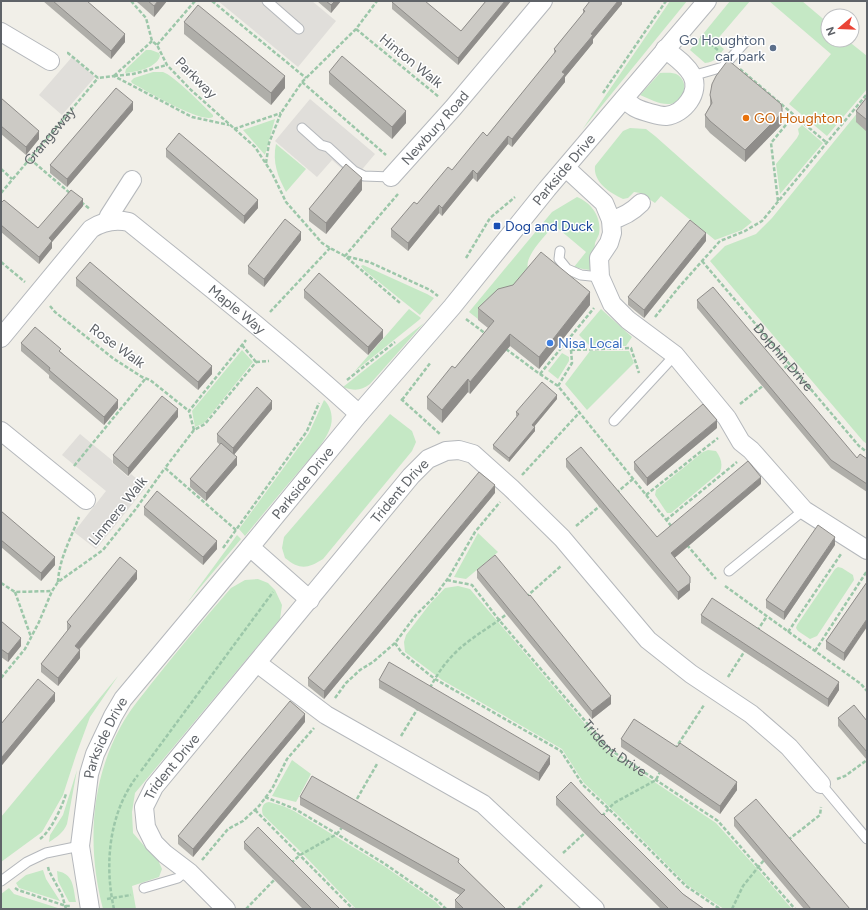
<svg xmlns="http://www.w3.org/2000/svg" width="868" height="910" font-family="Figtree,sans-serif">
<rect width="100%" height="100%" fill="#f1efe8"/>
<g fill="#e0deda">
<path d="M 218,1 L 312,1 L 336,21 L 298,67 Z"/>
<path d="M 72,57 L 95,77 L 62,115 L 39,95 Z"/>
<path d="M 310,99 L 375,154 L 354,179 L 332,160 L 317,177 L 275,141 Z"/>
<path d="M 80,434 L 113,461 L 112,463 L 128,477 L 131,474 L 146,487 L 96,549 L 74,532 L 106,491 L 62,455 Z"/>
</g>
<g fill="#c5e8c5">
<path d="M 670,1 L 687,1 L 582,130 Z"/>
<path d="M 730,1 L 750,1 L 715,42 L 724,49 C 718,57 715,62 705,63 L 690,50 Z"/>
<path d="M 769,1 L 802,1 L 828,23 L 828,40 L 847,40 L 867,56 L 867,89 L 827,136 L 789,104 L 831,54 Z"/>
<path d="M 146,50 L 151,50 L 159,53 L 160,56 C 156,68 137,72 125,73 L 126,69 Z"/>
<path d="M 153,72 C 156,72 160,72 163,72 C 173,75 204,106 213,115 L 213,117 C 201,124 145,90 132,83 L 131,81 L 134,78 Z"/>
<path d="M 660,73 C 666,73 673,72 678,75 C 690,84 684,102 670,104 C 660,105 650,99 640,95 Z"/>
<path d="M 867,101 L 867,444 L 863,441 L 710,261 L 725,246 L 756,234 L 772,218 Z"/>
<path d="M 275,119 L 265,155 L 243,130 Z"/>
<path d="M 802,125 L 823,143 L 780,194 L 776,164 L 797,138 L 799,134 L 798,129 Z"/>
<path d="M 630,128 L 646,129 L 655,136 L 752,222 L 742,230 L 715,240 L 661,196 L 655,203 L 640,193 L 634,192 L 628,198 L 623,199 C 610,193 593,182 595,166 L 623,131 Z"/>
<path d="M 276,144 L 306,169 L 286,192 C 278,177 272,162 276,144 Z"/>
<path d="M 577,197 C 592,203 602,218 599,234 C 598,237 596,240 595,243 C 594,250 595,258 595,265 L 590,270 L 583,269 L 574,267 L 586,252 L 554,225 C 547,234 524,256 528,268 C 529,270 530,271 532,273 L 497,301 L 478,319 L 469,312 L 552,212 Z"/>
<path d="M 363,265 L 427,294 L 434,298 L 420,315 L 364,270 L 361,266 Z"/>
<path d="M 409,309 L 421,318 L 419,320 L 354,372 Z"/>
<path d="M 601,309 L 632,337 L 626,346 L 590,346 L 579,335 Z"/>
<path d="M 424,323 L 370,384 C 361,391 354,391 343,387 Z"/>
<path d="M 242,350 L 253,362 L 204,423 L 195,427 L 192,411 Z"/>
<path d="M 590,351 L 629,351 L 634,363 L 587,410 L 565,384 Z"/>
<path d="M 562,353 L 569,357 L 569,361 L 558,379 L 548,371 Z"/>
<path d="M 324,400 C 331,406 333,417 331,425 C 327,441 310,458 300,470 C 281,492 263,514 245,536 L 239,529 L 309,433 Z"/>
<path d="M 390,414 L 412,431 L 416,442 L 412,451 L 323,559 C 307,569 300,570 285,558 L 282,548 L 284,537 Z"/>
<path d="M 708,450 L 716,451 C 721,458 723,464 720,472 L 671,513 L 667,513 L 655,495 L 656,490 L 703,452 Z"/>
<path d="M 478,533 L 498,552 L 466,579 L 454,577 Z"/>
<path d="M 237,535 L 241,539 L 187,603 Z"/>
<path d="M 838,567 L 842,568 L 853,575 L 854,580 L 817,636 L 810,639 L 798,631 L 796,628 L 797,625 L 835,569 Z"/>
<path d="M 258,579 L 268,583 L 275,590 L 282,605 L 280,619 L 135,793 L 132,812 L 133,833 L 146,848 L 158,860 L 162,869 L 159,877 L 132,886 L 136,909 L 103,909 C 87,848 90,782 121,726 C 129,711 141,697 151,684 C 177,651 204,619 231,588 L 245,580 Z"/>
<path d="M 458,586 L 470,589 L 608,751 L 716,823 L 761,873 L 792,909 L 724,909 L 687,885 L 620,817 L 584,783 L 562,749 L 442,680 L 405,652 L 404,642 L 406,635 L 429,605 L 445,588 Z"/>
<path d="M 118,676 L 90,717 L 76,755 L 63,795 L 42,832 L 1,862 L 1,817 Z"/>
<path d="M 292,760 L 311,774 L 296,802 L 272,796 Z"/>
<path d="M 77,770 L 67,824 C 63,833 57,837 49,842 L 50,835 L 63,815 Z"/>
<path d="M 269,802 L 283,806 L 294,811 L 384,866 L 436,902 L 442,909 L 356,909 L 299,850 L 263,815 C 261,809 262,803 269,802 Z"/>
<path d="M 43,870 L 46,879 L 60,901 L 19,888 L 16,883 L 26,875 Z"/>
<path d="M 57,871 C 74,874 73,887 76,902 L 69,902 L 58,881 Z"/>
<path d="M 9,888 L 14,894 L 61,909 L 1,909 L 1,894 Z"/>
</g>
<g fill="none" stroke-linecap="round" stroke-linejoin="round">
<defs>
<g id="lane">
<path d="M 267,1 L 299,29"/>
<path d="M 692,76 L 723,67 L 746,41"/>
<path d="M 302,128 L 321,145 L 328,147 L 354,171 L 364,176 L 391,177"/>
<path d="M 560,251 L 559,259 L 567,269 L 581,275 L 600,277"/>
<path d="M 614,421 L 675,355"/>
<path d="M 729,571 L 804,510"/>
<path d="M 821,784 L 867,839"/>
<path d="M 1,881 L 27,862 L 46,853 L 80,846"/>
<path d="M 144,888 L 178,878 L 187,870"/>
</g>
<g id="street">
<path d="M 1,32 L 50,61"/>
<path d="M 624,99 C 628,102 632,106 636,108 C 642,111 659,116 666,116 C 684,114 701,92 692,75 C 686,64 675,57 665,49"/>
<path d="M 566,168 L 604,203 L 611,220 L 612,233 L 609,243 L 599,258 L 600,277 L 612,304 L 628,320 L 675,355 L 727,418 L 741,442 L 751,450 L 804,510 L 867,550"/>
<path id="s4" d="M 391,177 L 453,108 L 543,1"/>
<path d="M 611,220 C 624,217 632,212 641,203"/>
<path d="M 107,221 L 109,216 L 132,180"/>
<path id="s5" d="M 1,338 L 91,229 C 103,221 115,219 129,222 C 207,285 286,347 359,414"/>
<path d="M 1,431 L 86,500"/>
<path d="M 250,547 L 310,600"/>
<path d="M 257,663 L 326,715 L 483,804 L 595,909"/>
<path id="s6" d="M 90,909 L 80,846 L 89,774 L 95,754 L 113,716 L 123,699 L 250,547 L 359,414 L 452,307 L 547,189 L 707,1"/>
<path id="s7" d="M 226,909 L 190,873 L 165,854 L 154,843 L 146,827 L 144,807 L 154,787 L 411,476 L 428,459 L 446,451 L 459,450 L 473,454 L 511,488 L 562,538 L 648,640 L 691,674 L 751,714 L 789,747 L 821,784"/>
</g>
</defs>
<use href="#lane" stroke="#b5b8bc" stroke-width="11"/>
<use href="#street" stroke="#b5b8bc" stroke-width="20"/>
<g stroke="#9cc7a9" stroke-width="2.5" stroke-dasharray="4 2" stroke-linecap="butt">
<path d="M 131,1 L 146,18 L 152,41 L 157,45 L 167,65 L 191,90 L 255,147 L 272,173 L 286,202 L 322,243 L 330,248 L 345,256 L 400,303"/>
<path d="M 212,1 L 306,78"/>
<path d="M 356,29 L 439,97"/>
<path d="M 701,36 L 719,51"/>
<path d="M 157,45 L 195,1"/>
<path d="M 67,53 L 68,53 L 98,78 L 114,76 L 192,117 L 229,125"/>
<path d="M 740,69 L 794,115"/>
<path d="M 114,76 L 133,74 L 167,65"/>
<path d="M 114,76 L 152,41"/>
<path d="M 302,82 L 386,155"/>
<path d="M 603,93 L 666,1"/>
<path d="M 234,129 L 281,113"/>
<path d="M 30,159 L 71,194"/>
<path d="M 266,163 L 269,143 L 281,113 L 302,82 L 356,29 L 377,1"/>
<path d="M 1,169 L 12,179"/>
<path id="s1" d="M 1,193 L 98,78"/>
<path d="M 398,194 L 345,256 L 369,262 L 430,290 L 438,296"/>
<path d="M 778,201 L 771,143 L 794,115 L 827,143"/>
<path d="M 81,202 L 90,209"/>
<path d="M 466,258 L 490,218 L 515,197"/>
<path id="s2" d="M 702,261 L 859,446 L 867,452"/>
<path d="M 1,262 L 25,282"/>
<path d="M 50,306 L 55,312 L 114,359 L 142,377 L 150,380 L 189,411"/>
<path d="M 270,312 L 330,248"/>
<path d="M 655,317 L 679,287 L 720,241 L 745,231 L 762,221 L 867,94"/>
<path d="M 466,319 L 486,334"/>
<path d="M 242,345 L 256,362"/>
<path d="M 506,349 L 537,372 L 558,386 L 672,527"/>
<path d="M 571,350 L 631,348 L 639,373"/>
<path d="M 256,362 L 269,361"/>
<path d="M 780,372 L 789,364"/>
<path d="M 540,374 L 594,308"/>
<path d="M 347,380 L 395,342"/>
<path d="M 558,386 L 572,363 L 571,350 L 565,344"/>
<path d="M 401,399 L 440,434"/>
<path d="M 402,400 L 431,362"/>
<path d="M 740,404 L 764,385"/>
<path d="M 194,430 L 189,411 L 246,340"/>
<path d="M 74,466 L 146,378"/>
<path d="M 522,475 L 579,413"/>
<path d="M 616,493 L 633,479"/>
<path d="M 646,495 L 718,438"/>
<path d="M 666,520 L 737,462"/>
<path d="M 576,526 L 601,505"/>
<path d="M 236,530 L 165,468 L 194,430 L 205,424 L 256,362"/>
<path d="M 687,545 L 716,579"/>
<path d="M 223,548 L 307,431 L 319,403"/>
<path id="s3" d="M 447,580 L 472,585 L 499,620 L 609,749 L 718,821 L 795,909"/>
<path d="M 58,582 C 59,559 71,538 79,517"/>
<path d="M 1,583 L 15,592 L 52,591"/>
<path d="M 725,586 L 861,684 L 867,691"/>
<path d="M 15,592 L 31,637"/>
<path d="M 526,597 L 561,566"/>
<path d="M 757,631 L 767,616"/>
<path d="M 788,632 L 841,554"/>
<path d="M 395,643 L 402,653 L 435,679 L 561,751 L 583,785 L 609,809 L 686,886 L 720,909"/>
<path d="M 815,651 L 867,571"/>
<path d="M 728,677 L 746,649"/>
<path d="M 1,678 L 25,649 L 39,622 L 52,591 L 58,582 L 103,550 L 135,510 L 165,468"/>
<path d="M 430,688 C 440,668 454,651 473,638 C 485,629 498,622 509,612"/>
<path d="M 335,698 L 346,683 L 360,670 L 373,662 L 395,643 L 416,615 L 434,597 L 449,577 L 475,532 L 500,502"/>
<path d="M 401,736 L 418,708"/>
<path d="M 675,749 L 704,705"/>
<path d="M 141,771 L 273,592"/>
<path d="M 837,779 L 845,776 L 867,760"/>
<path d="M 265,797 L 295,809 L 337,834 L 385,864 L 437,900 L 446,909"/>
<path d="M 354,804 L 377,764"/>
<path d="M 255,810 L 353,909"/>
<path d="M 602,816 L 614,803 L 656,780 L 661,770"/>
<path d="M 40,839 C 51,831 62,807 66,794"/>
<path d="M 788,840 L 820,815 L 821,807"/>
<path d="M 563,853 L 587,831"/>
<path d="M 202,860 L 228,829 L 243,821 L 259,806 L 272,789 L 287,759 L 314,728"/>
<path d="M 291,863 L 300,855 L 337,834 L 343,826"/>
<path d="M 48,867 L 49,871 L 62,895 L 66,909"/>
<path d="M 15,888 L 18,890 L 66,906 L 70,906"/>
<path d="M 107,899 L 131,895"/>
<path d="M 114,909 C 104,864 109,812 138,775"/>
<path d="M 246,909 L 276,878"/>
<path d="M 518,909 L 543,884"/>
<path d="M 732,909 L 743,886 L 764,860"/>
</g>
<use href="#lane" stroke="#fff" stroke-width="9"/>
<use href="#street" stroke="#fff" stroke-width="18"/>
</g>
<g fill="#afaea9">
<path d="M 43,1 L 87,1 L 125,42 L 111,59 Z"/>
<path d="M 137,1 L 167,1 L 154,17 L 137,2 Z"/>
<path d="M 317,1 L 341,1 L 331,13 Z"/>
<path d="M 486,1 L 511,1 L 458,65 L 392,9 L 392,2 L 461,31 Z"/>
<path d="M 622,1 L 622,4 L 593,39 L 593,43 L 565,77 L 565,82 L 512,147 L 508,144 L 477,182 L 473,178 L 442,216 L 439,213 L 408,251 L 391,237 L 391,229 L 417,204 L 487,136 L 554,54 L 554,49 L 583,14 L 583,10 Z"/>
<path d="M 184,22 L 285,88 L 271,105 L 184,34 Z"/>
<path d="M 329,72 L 406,123 L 392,139 L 329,84 Z"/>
<path d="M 710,95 L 782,120 L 782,124 L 745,162 L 710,133 L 705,127 L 705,115 L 710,105 Z"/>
<path d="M 867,97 L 867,132 L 856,122 L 856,111 Z"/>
<path d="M 1,98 L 39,139 L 26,155 L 1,134 Z"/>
<path d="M 133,110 L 67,187 L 50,173 L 50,165 Z"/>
<path d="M 166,149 L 258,208 L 244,224 L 166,157 Z"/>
<path d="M 362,190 L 326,234 L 309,221 L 309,209 Z"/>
<path d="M 1,203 L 38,228 L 83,206 L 52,242 L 52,248 L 39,264 L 1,232 Z"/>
<path d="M 301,240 L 264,287 L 248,274 L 248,266 Z"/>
<path d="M 706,241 L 644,318 L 628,305 L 628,297 Z"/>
<path d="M 76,278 L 212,374 L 198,390 L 76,286 Z"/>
<path d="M 304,290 L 383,338 L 368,355 L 304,298 Z"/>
<path d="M 697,300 L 857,458 L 867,459 L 867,492 L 831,468 L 697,308 Z"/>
<path d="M 590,305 L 539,369 L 510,346 L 470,394 L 468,392 L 442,423 L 427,409 L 427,397 L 455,368 L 488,328 L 478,320 L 478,308 Z"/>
<path d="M 21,343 L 61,352 L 118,408 L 104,425 L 49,378 L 49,375 L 21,351 Z"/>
<path d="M 557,399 L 534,427 L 535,431 L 509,462 L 493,449 L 493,445 L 517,416 L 516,416 L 516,412 Z"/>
<path d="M 272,409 L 234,454 L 237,465 L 206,501 L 190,487 L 190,479 L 220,445 L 217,442 L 217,434 Z"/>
<path d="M 178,417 L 128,476 L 113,463 L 113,455 Z"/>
<path d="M 717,428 L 647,486 L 634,470 L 634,462 Z"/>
<path d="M 566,459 L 657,537 L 761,484 L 674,558 L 690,590 L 678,600 L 566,467 Z"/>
<path d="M 495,493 L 324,699 L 308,686 L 308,678 Z"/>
<path d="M 144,507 L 217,549 L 203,565 L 144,515 Z"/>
<path d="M 1,511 L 55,565 L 41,581 L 1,547 Z"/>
<path d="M 835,545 L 784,620 L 766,608 L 766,600 Z"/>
<path d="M 477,570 L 611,704 L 592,719 L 477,578 Z"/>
<path d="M 137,579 L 79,650 L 80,658 L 58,686 L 41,672 L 41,664 L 68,631 L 67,630 L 67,622 Z"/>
<path d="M 867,582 L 844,661 L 826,649 L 826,641 Z"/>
<path d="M 701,615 L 839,690 L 828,707 L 701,623 Z"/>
<path d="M 1,621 L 21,646 L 8,662 L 1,657 Z"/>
<path d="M 379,680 L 550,764 L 539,781 L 379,688 Z"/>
<path d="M 55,701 L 2,765 L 1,764 L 1,724 Z"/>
<path d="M 838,718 L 867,721 L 867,760 L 838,726 Z"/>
<path d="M 305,722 L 193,857 L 178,844 L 178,836 Z"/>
<path d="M 621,739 L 737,790 L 720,814 L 621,747 Z"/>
<path d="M 300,797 L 459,863 L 506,909 L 456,909 L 455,908 L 455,900 L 460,895 L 300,805 Z"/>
<path d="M 556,797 L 683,894 L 704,909 L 661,909 L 556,805 Z"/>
<path d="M 734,818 L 850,909 L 804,909 L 734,826 Z"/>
<path d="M 244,842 L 340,909 L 303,909 L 244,849 Z"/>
</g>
<g fill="#8f8d8a">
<path d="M 158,1 L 167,1 L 154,17 L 154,6 Z"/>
<path d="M 335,1 L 341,1 L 331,13 L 331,5 Z"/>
<path d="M 505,1 L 511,1 L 458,65 L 458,58 Z"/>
<path d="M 618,1 L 622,1 L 622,4 L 593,39 L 593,43 L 565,77 L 565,82 L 512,147 L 512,139 L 591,34 Z"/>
<path d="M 125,34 L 125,42 L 111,59 L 111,51 Z"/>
<path d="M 285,76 L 285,88 L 271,105 L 271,93 Z"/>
<path d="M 133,102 L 133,110 L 67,187 L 67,179 Z"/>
<path d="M 782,108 L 782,124 L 745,162 L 745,150 Z"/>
<path d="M 406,111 L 406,123 L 392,139 L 392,127 Z"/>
<path d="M 39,131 L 39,139 L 26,155 L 26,147 Z"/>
<path d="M 508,136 L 508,144 L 477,182 L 477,174 Z"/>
<path d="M 473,170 L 473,178 L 442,216 L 442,208 Z"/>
<path d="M 362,178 L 362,190 L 326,234 L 326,223 Z"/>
<path d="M 83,199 L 83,206 L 52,242 L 52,248 L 39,264 L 39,257 L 49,238 Z"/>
<path d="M 258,200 L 258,208 L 244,224 L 244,216 Z"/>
<path d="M 439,205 L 439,213 L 408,251 L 408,243 Z"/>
<path d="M 301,232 L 301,240 L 264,287 L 264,279 Z"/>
<path d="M 706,233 L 706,241 L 644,318 L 644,310 Z"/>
<path d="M 590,292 L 590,305 L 539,369 L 539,357 Z"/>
<path d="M 383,330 L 383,338 L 368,355 L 368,347 Z"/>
<path d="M 510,334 L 510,346 L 470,394 L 470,382 Z"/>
<path d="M 212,366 L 212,374 L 198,390 L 198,382 Z"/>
<path d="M 468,379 L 468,392 L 442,423 L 442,410 Z"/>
<path d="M 557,395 L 557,399 L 532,429 L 532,425 Z"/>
<path d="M 118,400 L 118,408 L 104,425 L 104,417 Z"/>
<path d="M 272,401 L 272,409 L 233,456 L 233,448 Z"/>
<path d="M 178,409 L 178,417 L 128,476 L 128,468 Z"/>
<path d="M 717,420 L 717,428 L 647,486 L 647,478 Z"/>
<path d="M 535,427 L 535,431 L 509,462 L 509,458 Z"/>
<path d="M 237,457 L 237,465 L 206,501 L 206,493 Z"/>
<path d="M 761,477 L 761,484 L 671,561 L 671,553 Z"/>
<path d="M 495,485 L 495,493 L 324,699 L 324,691 Z"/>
<path d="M 835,537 L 835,545 L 784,620 L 784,612 Z"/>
<path d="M 217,541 L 217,549 L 203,565 L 203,557 Z"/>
<path d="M 55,557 L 55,565 L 41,581 L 41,573 Z"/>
<path d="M 137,571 L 137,579 L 75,654 L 75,646 Z"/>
<path d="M 690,583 L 690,590 L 678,600 L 678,592 Z"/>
<path d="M 867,619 L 867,627 L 844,661 L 844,653 Z"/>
<path d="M 21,638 L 21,646 L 8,662 L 8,654 Z"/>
<path d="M 80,650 L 80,658 L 58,686 L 58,678 Z"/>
<path d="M 839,682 L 839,690 L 828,707 L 828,699 Z"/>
<path d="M 55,693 L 55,701 L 2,765 L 2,757 Z"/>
<path d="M 611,696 L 611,704 L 592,719 L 592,711 Z"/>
<path d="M 305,714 L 305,722 L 193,857 L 193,849 Z"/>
<path d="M 550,756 L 550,764 L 539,781 L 539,773 Z"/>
<path d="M 737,782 L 737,790 L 720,814 L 720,806 Z"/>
</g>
<g fill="#cccac5" stroke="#8f8d8a">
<path d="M 53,1 L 87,1 L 125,34 L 111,51 Z"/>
<path d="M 148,1 L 158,1 L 154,6 Z"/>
<path d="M 326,1 L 335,1 L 331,5 Z"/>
<path d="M 393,1 L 425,1 L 461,31 L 486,1 L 505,1 L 458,58 L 392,2 Z"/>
<path d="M 590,1 L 618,1 L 591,34 L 593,35 L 562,72 L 565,74 L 512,139 L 508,136 L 477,174 L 473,170 L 442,208 L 439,205 L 408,243 L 391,229 L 414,202 L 417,204 L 448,167 L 452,170 L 483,132 L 487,136 L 556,51 L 554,49 L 585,11 L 583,10 Z"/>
<path d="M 198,5 L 285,76 L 271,93 L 184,22 Z"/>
<path d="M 342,56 L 406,111 L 392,127 L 329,72 Z"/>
<path d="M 728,60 L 781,104 L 782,108 L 782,112 L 778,117 L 745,150 L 710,121 L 705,115 L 712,103 L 710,95 L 712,84 L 716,76 Z"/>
<path d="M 116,88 L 133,102 L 67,179 L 50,165 Z"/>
<path d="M 867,97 L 867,120 L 856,111 Z"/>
<path d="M 1,98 L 39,131 L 26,147 L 1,126 Z"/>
<path d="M 179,133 L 258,200 L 244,216 L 166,149 Z"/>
<path d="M 346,164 L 362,178 L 326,223 L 309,209 Z"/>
<path d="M 71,190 L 83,199 L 49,238 L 52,241 L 39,257 L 1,225 L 1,203 L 4,200 L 38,228 Z"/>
<path d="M 285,219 L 301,232 L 264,279 L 248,266 Z"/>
<path d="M 690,220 L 706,233 L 644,310 L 628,297 Z"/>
<path d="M 541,252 L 590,292 L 539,357 L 510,334 L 470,382 L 468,379 L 442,410 L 427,397 L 452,366 L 455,368 L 494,321 L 478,308 L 498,289 L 513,285 Z"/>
<path d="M 90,262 L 212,366 L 198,382 L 76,278 Z"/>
<path d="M 319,273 L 383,330 L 368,347 L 304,290 Z"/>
<path d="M 713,287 L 857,458 L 860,454 L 867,459 L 867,484 L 831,460 L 697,300 Z"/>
<path d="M 35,327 L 61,349 L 59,351 L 118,400 L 104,417 L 49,370 L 50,368 L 21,343 Z"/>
<path d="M 542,382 L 557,395 L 532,425 L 535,427 L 509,458 L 493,445 L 519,414 L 516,412 Z"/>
<path d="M 257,387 L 272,401 L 233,448 L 217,434 Z"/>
<path d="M 162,396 L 178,409 L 128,468 L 113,455 Z"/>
<path d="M 703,404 L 717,420 L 647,478 L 634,462 Z"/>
<path d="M 221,443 L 237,457 L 206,493 L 190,479 Z"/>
<path d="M 581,447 L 657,537 L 748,461 L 761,477 L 671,553 L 690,577 L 690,583 L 678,592 L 566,459 Z"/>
<path d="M 479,472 L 495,485 L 324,691 L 308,678 Z"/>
<path d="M 157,491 L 217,541 L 203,557 L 144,507 Z"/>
<path d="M 1,511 L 55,557 L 41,573 L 1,540 Z"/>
<path d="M 818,525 L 835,537 L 784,612 L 766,600 Z"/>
<path d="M 495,555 L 529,596 L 530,595 L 611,696 L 592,711 L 477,570 Z"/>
<path d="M 120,557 L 137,571 L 75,646 L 80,650 L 58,678 L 41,664 L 71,626 L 67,622 Z"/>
<path d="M 867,582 L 867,619 L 844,653 L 826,641 Z"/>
<path d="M 712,598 L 839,682 L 828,699 L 701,615 Z"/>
<path d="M 1,621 L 21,638 L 8,654 L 1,649 Z"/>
<path d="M 389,662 L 550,756 L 539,773 L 379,680 Z"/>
<path d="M 38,679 L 55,693 L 2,757 L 1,756 L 1,724 Z"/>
<path d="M 290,701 L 305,714 L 193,849 L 178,836 Z"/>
<path d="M 854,705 L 867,721 L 867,752 L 838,718 Z"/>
<path d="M 634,719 L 677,747 L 680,743 L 737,782 L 720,806 L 621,739 Z"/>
<path d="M 312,776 L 459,859 L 458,862 L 506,909 L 464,909 L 455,900 L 465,890 L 300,797 Z"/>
<path d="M 571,782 L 602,815 L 603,814 L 683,894 L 704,909 L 669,909 L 556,797 Z"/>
<path d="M 756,799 L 850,909 L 811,909 L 734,818 Z"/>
<path d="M 258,827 L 340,909 L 312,909 L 244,842 Z"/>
</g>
<circle fill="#5c6f8a" stroke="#fff" stroke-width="1.5" cx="773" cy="48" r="4"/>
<circle fill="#e8710a" stroke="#fff" stroke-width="1.5" cx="746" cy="118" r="4"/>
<rect fill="#1a4fb4" stroke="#fff" stroke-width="1.5" x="493" y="222" width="8" height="8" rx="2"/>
<circle fill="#3f7fe0" stroke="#fff" stroke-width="1.5" cx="550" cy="343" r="4"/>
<g text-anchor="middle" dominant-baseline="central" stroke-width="3" stroke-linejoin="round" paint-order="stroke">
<g font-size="14" fill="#4e5e75" stroke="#fff" text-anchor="end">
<text x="765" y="40">Go Houghton<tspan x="765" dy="16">car park</tspan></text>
</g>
<g font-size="14" fill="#5f6368" stroke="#fff">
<text transform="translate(411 61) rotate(39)">Hinton Walk</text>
<text transform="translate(196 78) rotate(45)">Parkway</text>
<text stroke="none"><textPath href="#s4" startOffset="66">Newbury Road</textPath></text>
<text stroke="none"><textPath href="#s1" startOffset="75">Grangeway</textPath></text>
<text stroke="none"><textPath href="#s6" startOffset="908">Parkside Drive</textPath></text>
<text stroke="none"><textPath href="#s5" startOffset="320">Maple Way</textPath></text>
<text transform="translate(117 346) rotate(36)">Rose Walk</text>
<text stroke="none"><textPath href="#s2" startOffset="126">Dolphin Drive</textPath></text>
<text stroke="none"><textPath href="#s6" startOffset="500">Parkside Drive</textPath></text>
<text stroke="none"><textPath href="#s7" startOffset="543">Trident Drive</textPath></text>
<text transform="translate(118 511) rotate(-51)">Linmere Walk</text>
<text stroke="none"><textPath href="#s6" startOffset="176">Parkside Drive</textPath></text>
<text stroke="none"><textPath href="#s3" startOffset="243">Trident Drive</textPath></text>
<text stroke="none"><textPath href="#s7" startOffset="185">Trident Drive</textPath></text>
</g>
<g font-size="14" fill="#c56008" stroke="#fff" text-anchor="start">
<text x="754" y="118">GO Houghton</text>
</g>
<g font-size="14" fill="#164399" stroke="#fff" text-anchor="start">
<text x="505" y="226">Dog and Duck</text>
</g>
<g font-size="14" fill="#366cbe" stroke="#fff" text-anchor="start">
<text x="558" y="343">Nisa Local</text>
</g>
</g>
<rect width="868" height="910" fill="none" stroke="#5f6368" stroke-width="4"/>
<g transform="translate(840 28) rotate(251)"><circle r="19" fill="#ffffff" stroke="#bfc1c3"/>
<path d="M0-3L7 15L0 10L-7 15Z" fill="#ea4335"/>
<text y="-6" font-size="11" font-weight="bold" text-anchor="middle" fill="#5f6368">N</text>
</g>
</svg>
